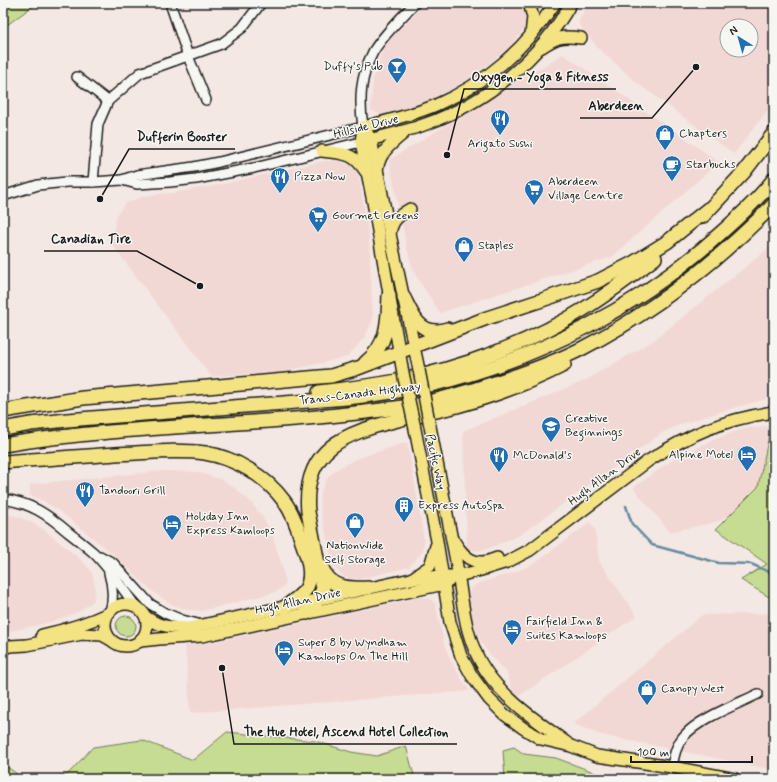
<svg xmlns="http://www.w3.org/2000/svg" width="777" height="782" font-family="Mynerve,sans-serif">
<rect width="100%" height="100%" fill="#f4e8e4"/>
<filter id="ink" filterUnits="userSpaceOnUse"><feTurbulence type="fractalNoise" baseFrequency=".025" numOctaves="2"/><feDisplacementMap in="SourceGraphic" scale="8" xChannelSelector="R" yChannelSelector="G"/><feConvolveMatrix kernelMatrix="1 2 1 2 8 2 1 2 1" color-interpolation-filters="sRGB"/></filter>
<g filter="url(#ink)">
<g fill="#f2d8d4" fill-rule="evenodd">
<path d="M 425,3 L 539,3 L 527,20 L 523,31 L 506,50 L 490,63 L 470,78 L 446,92 L 416,106 L 380,115 L 371,110 L 371,102 L 373,79 L 380,56 L 386,44 Z"/>
<path d="M 588,3 L 774,3 L 774,102 L 734,154 L 637,83 L 598,48 L 578,23 ZM 727,26 L 751,26 L 751,50 L 727,50 Z"/>
<path d="M 563,54 L 719,162 L 612,257 L 440,313 L 414,273 L 407,249 L 389,160 Z"/>
<path d="M 324,161 L 339,161 L 348,164 L 356,170 L 359,177 L 369,238 L 373,319 L 365,337 L 347,357 L 278,373 L 211,376 L 107,238 L 114,228 L 117,214 L 126,203 L 145,196 L 172,193 L 223,184 Z"/>
<path d="M 774,244 L 774,389 L 770,396 L 763,400 L 733,408 L 681,424 L 662,433 L 520,535 L 487,549 L 478,551 L 467,549 L 463,431 L 586,380 L 654,340 Z"/>
<path d="M 771,426 L 758,487 L 729,516 L 720,521 L 670,532 L 633,488 L 655,472 L 674,459 L 715,439 L 740,430 L 750,428 Z"/>
<path d="M 407,442 L 413,473 L 424,540 L 423,551 L 409,567 L 360,579 L 347,578 L 340,574 L 333,565 L 320,508 L 321,491 L 328,477 L 337,469 L 356,459 Z"/>
<path d="M 163,471 L 197,472 L 220,479 L 235,488 L 250,501 L 261,515 L 271,531 L 282,566 L 286,584 L 276,592 L 202,611 L 187,610 L 169,603 L 152,591 L 113,554 L 58,510 L 43,501 L 30,495 L 30,484 Z"/>
<path d="M 3,513 L 22,518 L 42,528 L 79,558 L 89,568 L 93,575 L 95,588 L 94,601 L 78,612 L 51,622 L 3,633 Z"/>
<path d="M 590,522 L 595,529 L 599,561 L 637,616 L 518,697 L 512,690 L 507,673 L 491,656 L 484,647 L 477,634 L 469,606 L 468,594 L 471,589 L 476,584 L 512,573 L 529,566 L 538,561 Z"/>
<path d="M 422,597 L 430,599 L 435,603 L 444,643 L 450,659 L 462,680 L 470,691 L 190,713 L 185,645 L 204,644 Z"/>
<path d="M 774,613 L 774,770 L 601,735 L 573,724 L 702,615 Z"/>
</g>
<g fill="#c6dc92" stroke="#717c57">
<path d="M 3,3 L 37,3 L 3,28 Z"/>
<path d="M 771,426 L 774,426 L 774,600 L 741,580 L 767,564 L 716,529 L 758,487 Z"/>
<circle cx="126" cy="626" r="10"/>
<path d="M 227,732 L 315,741 L 351,752 L 377,756 L 406,746 L 415,779 L 37,779 L 67,775 L 93,747 L 142,740 L 193,760 Z"/>
<path d="M 514,747 L 524,754 L 556,758 L 591,771 L 606,779 L 505,779 L 503,750 Z"/>
<path d="M 3,764 L 24,779 L 3,779 Z"/>
</g>
<g fill="none" stroke-linecap="round" stroke-linejoin="round">
<path stroke="#668a9f" stroke-width="2.5" d="M 626,506 L 632,524 L 652,545 L 719,563 L 751,564 L 774,574"/>
<defs>
<g id="minor">
<path d="M 170,3 L 188,56 L 206,100"/>
<path d="M 77,77 L 108,101"/>
<path d="M 122,180 L 137,184 L 170,182 L 196,179 L 254,168 L 361,142"/>
<path d="M 93,182 L 98,124 L 108,101 L 140,73 L 221,44 L 242,28 L 261,3"/>
<path d="M 3,196 L 38,185 L 67,182 L 93,182 L 122,180 L 137,175 L 194,167 L 219,162 L 363,127 C 359,100 360,77 373,52 C 382,36 402,17 415,3"/>
<path d="M 3,499 C 31,503 47,514 68,532 C 77,539 86,546 94,553 C 110,569 123,589 136,607"/>
<path d="M 100,556 L 113,563 L 150,604 L 165,613 L 182,620 L 202,625"/>
<path d="M 109,573 C 113,587 114,599 110,612"/>
<path d="M 672,767 C 674,756 676,745 684,736 C 698,719 738,704 758,694"/>
</g>
<g id="major">
<path d="M 529,3 L 533,17 L 531,35"/>
<path d="M 542,47 C 558,36 563,36 581,38"/>
<path d="M 363,127 L 371,139 L 390,234 L 419,370"/>
<path d="M 363,127 C 387,121 413,115 436,105 C 485,84 526,48 555,3"/>
<path d="M 362,135 L 361,142 L 373,202 L 403,373"/>
<path d="M 361,142 C 383,136 405,132 426,124 C 487,102 540,59 571,3"/>
<path d="M 322,151 C 345,154 353,152 366,172"/>
<path d="M 377,169 C 378,165 379,161 381,157 C 386,147 396,140 404,133"/>
<path d="M 390,234 C 392,220 398,216 410,209"/>
<path d="M 429,421 C 438,467 447,514 456,561 C 463,598 463,638 486,671 C 507,702 538,721 567,743"/>
<path d="M 414,424 L 437,541 L 450,622 L 461,656 L 472,676 L 489,699 L 504,714 L 523,728 L 541,739 L 571,746 L 597,756 L 672,767 L 735,779"/>
<path d="M 454,541 C 460,551 468,562 481,562 C 486,562 492,560 497,558"/>
<path d="M 414,577 L 430,566 L 436,546"/>
<circle cx="126" cy="625" r="21"/>
<path d="M 146,617 C 162,628 170,627 189,628 L 411,579 L 442,576 L 458,576 L 481,570 L 507,562 L 530,550 L 648,461 C 689,434 725,419 774,412"/>
<path d="M 42,635 C 65,630 88,623 109,613"/>
<path d="M 140,641 L 159,639 L 202,636 L 444,584 L 449,581"/>
<path d="M 3,648 L 10,646 L 27,645 L 82,634 L 102,635 L 111,640"/>
</g>
<g id="highway">
<path d="M 703,216 L 744,172 L 774,133"/>
<path d="M 404,298 C 411,312 418,332 437,331 C 440,331 444,330 447,329"/>
<path d="M 365,363 C 388,345 388,322 389,295"/>
<path d="M 319,392 C 345,389 371,386 397,381 C 459,369 530,343 584,309 C 609,293 632,276 655,258"/>
<path d="M 3,411 L 83,398 L 331,376 L 358,368 L 392,355 L 414,346 L 487,318 L 539,301 L 598,281 L 633,263 L 667,242 L 708,209"/>
<path d="M 3,429 L 31,424 L 67,420 L 347,398 C 375,395 403,391 431,385 C 539,359 641,306 723,231 C 741,215 759,198 774,179"/>
<path d="M 3,445 C 135,423 270,427 403,407 C 428,404 451,396 476,389 C 511,378 547,366 581,349 C 653,312 717,262 774,204"/>
<path d="M 3,462 C 40,459 77,457 115,454 C 145,453 176,449 205,453 C 235,458 266,476 284,501 C 293,513 298,528 302,542 C 307,556 314,575 306,589 C 301,596 292,602 285,607"/>
<path d="M 321,566 C 330,588 346,589 368,588"/>
<path d="M 307,613 L 318,599 L 323,589 L 308,512 C 302,448 346,433 398,420 C 418,415 437,411 457,406 C 493,396 531,382 564,365"/>
</g>
</defs>
<use href="#minor" stroke="#1c1c1c" stroke-width="12"/>
<use href="#major" stroke="#1c1c1c" stroke-width="14"/>
<use href="#highway" stroke="#1c1c1c" stroke-width="16"/>
<use href="#minor" stroke="#f6f6f2" stroke-width="9"/>
<use href="#major" stroke="#f4e382" stroke-width="11"/>
<use href="#highway" stroke="#f4e382" stroke-width="13"/>
<defs>
<g id="major-bridge">
<path d="M 419,370 L 429,421"/>
<path d="M 403,373 L 414,424"/>
</g>
</defs>
<use href="#major-bridge" stroke="#1c1c1c" stroke-width="14" stroke-linecap="butt"/>
<use href="#major-bridge" stroke="#f4e382" stroke-width="11"/>
</g>
</g>
<defs>
<symbol id="bar-pin" viewBox="-11 -11 22 30"><path d="M0 17L-7.5 6A9.5 9.5 0 1 1 7.5 6Z" fill="#1f6fb2" stroke="#f6f6f2"/><path d="M-6-5H6L.8 .8V4.5H3.5V6h-7V4.5H-.8V.8Z" fill="#fff"/></symbol>
<symbol id="restaurant-pin" viewBox="-11 -11 22 30"><path d="M0 17L-7.5 6A9.5 9.5 0 1 1 7.5 6Z" fill="#1f6fb2" stroke="#f6f6f2"/><path d="M-5-6h1v4h1v-4h1v4h1v-4h1v5L-1.5 .5V6h-2V.5L-5-1ZM5-6V6H3V1.5H1.5Q1.5-4 5-6Z" fill="#fff"/></symbol>
<symbol id="shop-pin" viewBox="-11 -11 22 30"><path d="M0 17L-7.5 6A9.5 9.5 0 1 1 7.5 6Z" fill="#1f6fb2" stroke="#f6f6f2"/><path d="M-5-2.5h2.3a2.7 3.5 0 0 1 5.4 0H5L5.5 6h-11ZM-1.5-2.5h3a1.5 2.3 0 0 0-3 0Z" fill="#fff"/></symbol>
<symbol id="cafe-pin" viewBox="-11 -11 22 30"><path d="M0 17L-7.5 6A9.5 9.5 0 1 1 7.5 6Z" fill="#1f6fb2" stroke="#f6f6f2"/><path d="M-5.5-4.5H6V0H3Q3 3.5 0 3.5H-2.5Q-5.5 3.5-5.5 0ZM3-3.2v2h1.7v-2ZM-6 4.5H4V6H-6Z" fill="#fff"/></symbol>
<symbol id="supermarket-pin" viewBox="-11 -11 22 30"><path d="M0 17L-7.5 6A9.5 9.5 0 1 1 7.5 6Z" fill="#1f6fb2" stroke="#f6f6f2"/><path d="M-6-5.5h2.5l.6 2H6L4.5 2H-2.5L-4.4-4H-6ZM-1.5 3.2a1.3 1.3 0 1 0 .1 0ZM3 3.2a1.3 1.3 0 1 0 .1 0Z" fill="#fff"/></symbol>
<symbol id="school-pin" viewBox="-11 -11 22 30"><path d="M0 17L-7.5 6A9.5 9.5 0 1 1 7.5 6Z" fill="#1f6fb2" stroke="#f6f6f2"/><path d="M0-5L7-2L0 1L-7-2ZM-4 1L0 2.5L4 1V4Q0 6-4 4Z" fill="#fff"/></symbol>
<symbol id="hotel-pin" viewBox="-11 -11 22 30"><path d="M0 17L-7.5 6A9.5 9.5 0 1 1 7.5 6Z" fill="#1f6fb2" stroke="#f6f6f2"/><path d="M-6-4.5h1.5V1H6V5H4.5V3h-9V5H-6ZM-4 0a1.8 1.8 0 1 1 3.6 0ZM.5 0V-2.5h3Q6-2.5 6 0Z" fill="#fff"/></symbol>
<symbol id="building-pin" viewBox="-11 -11 22 30"><path d="M0 17L-7.5 6A9.5 9.5 0 1 1 7.5 6Z" fill="#1f6fb2" stroke="#f6f6f2"/><path d="M-4-6H4V6H1V3H-1V6H-4ZM-2.5-4.3h1.7v1.8h-1.7ZM.8-4.3h1.7v1.8H.8ZM-2.5-1h1.7V.8h-1.7ZM.8-1h1.7V.8H.8Z" fill="#fff"/></symbol>
</defs>
<g fill-rule="evenodd">
<use href="#bar-pin" x="386" y="56" width="22" height="30"/>
<use href="#restaurant-pin" x="489" y="108" width="22" height="30"/>
<use href="#shop-pin" x="654" y="123" width="22" height="30"/>
<use href="#cafe-pin" x="661" y="154" width="22" height="30"/>
<use href="#restaurant-pin" x="269" y="166" width="22" height="30"/>
<use href="#supermarket-pin" x="523" y="178" width="22" height="30"/>
<use href="#supermarket-pin" x="307" y="205" width="22" height="30"/>
<use href="#shop-pin" x="453" y="235" width="22" height="30"/>
<use href="#school-pin" x="540" y="415" width="22" height="30"/>
<use href="#hotel-pin" x="736" y="444" width="22" height="30"/>
<use href="#restaurant-pin" x="488" y="445" width="22" height="30"/>
<use href="#restaurant-pin" x="74" y="480" width="22" height="30"/>
<use href="#building-pin" x="393" y="495" width="22" height="30"/>
<use href="#shop-pin" x="344" y="511" width="22" height="30"/>
<use href="#hotel-pin" x="161" y="513" width="22" height="30"/>
<use href="#hotel-pin" x="501" y="618" width="22" height="30"/>
<use href="#hotel-pin" x="273" y="639" width="22" height="30"/>
<use href="#shop-pin" x="636" y="678" width="22" height="30"/>
</g>
<g text-anchor="middle" dominant-baseline="central" stroke-width="3" stroke-linejoin="round" paint-order="stroke">
<g font-size="12" fill="#1c1c1c" stroke="#f6f6f2" text-anchor="start">
<text x="383" y="67" text-anchor="end">Duffy's Pub</text>
<text x="679" y="134">Chapters</text>
<text x="500" y="144" text-anchor="middle">Arigato Sushi</text>
<text x="686" y="165">Starbucks</text>
<text x="294" y="177">Pizza Now</text>
<text x="548" y="182">Aberdeen<tspan x="548" dy="14">Village Centre</tspan></text>
<text x="332" y="216">Gourmet Greens</text>
<text x="478" y="246">Staples</text>
<text x="565" y="419">Creative<tspan x="565" dy="14">Beginnings</tspan></text>
<text x="733" y="455" text-anchor="end">Alpine Motel</text>
<text x="513" y="456">McDonald's</text>
<text x="99" y="491">Tandoori Grill</text>
<text x="418" y="506">Express AutoSpa</text>
<text x="186" y="517">Holiday Inn<tspan x="186" dy="14">Express Kamloops</tspan></text>
<text x="355" y="546" text-anchor="middle">NationWide<tspan x="355" dy="14">Self Storage</tspan></text>
<text x="526" y="622">Fairfield Inn &amp;<tspan x="526" dy="14">Suites Kamloops</tspan></text>
<text x="298" y="643">Super 8 by Wyndham<tspan x="298" dy="14">Kamloops On The Hill</tspan></text>
<text x="661" y="689">Canopy West</text>
</g>
<g font-size="12" fill="#1c1c1c" stroke="#f6f6f2">
<text transform="translate(366 127) rotate(-14)">Hillside Drive</text>
<text transform="translate(360 394) rotate(-7)">Trans-Canada Highway</text>
<text transform="translate(435 462) rotate(78)">Pacific Way</text>
<text transform="translate(605 477) rotate(-37)">Hugh Allan Drive</text>
<text transform="translate(298 602) rotate(-12)">Hugh Allan Drive</text>
</g>
</g>
<path fill="none" stroke="#1c1c1c" stroke-width="1.5" d="M447 155L464 89H616M696 67L652 118H580M100 199L129 149H235M200 286L137 251H44M222 668L234 744H457"/>
<g fill="#1c1c1c" stroke="#f6f6f2" stroke-width="1.5">
<circle cx="447" cy="155" r="4"/>
<circle cx="696" cy="67" r="4"/>
<circle cx="100" cy="199" r="4"/>
<circle cx="200" cy="286" r="4"/>
<circle cx="222" cy="668" r="4"/>
</g>
<g font-size="13" text-anchor="middle" font-weight="bold" fill="#1c1c1c" stroke="#f6f6f2" stroke-width="3" stroke-linejoin="round" paint-order="stroke">
<text x="540" y="81">Oxygen - Yoga &amp; Fitness</text>
<text x="616" y="110">Aberdeen</text>
<text x="182" y="141">Dufferin Booster</text>
<text x="91" y="243">Canadian Tire</text>
<text x="346" y="736">The Hue Hotel, Ascend Hotel Collection</text>
</g>
<rect width="777" height="782" fill="none" stroke="#f6f6f2" stroke-width="16"/>
<rect x="8" y="8" width="761" height="766" fill="none" stroke="#1c1c1c" stroke-width="1.5" filter="url(#ink)"/>
<g transform="translate(739 38) rotate(323)"><circle r="19" fill="#f6f6f2" stroke="#9f9f9c"/>
<path d="M0-3L7 15L0 10L-7 15Z" fill="#1f6fb2"/>
<text y="-6" font-size="11" font-weight="bold" text-anchor="middle" fill="#1c1c1c">N</text>
</g>
<path d="M631 756v6h121v-6" fill="none" stroke="#1c1c1c" stroke-width="2"/>
<text x="637" y="756" font-size="12" fill="#1c1c1c" stroke="#f6f6f2" stroke-width="3" paint-order="stroke">100 m</text>
</svg>
